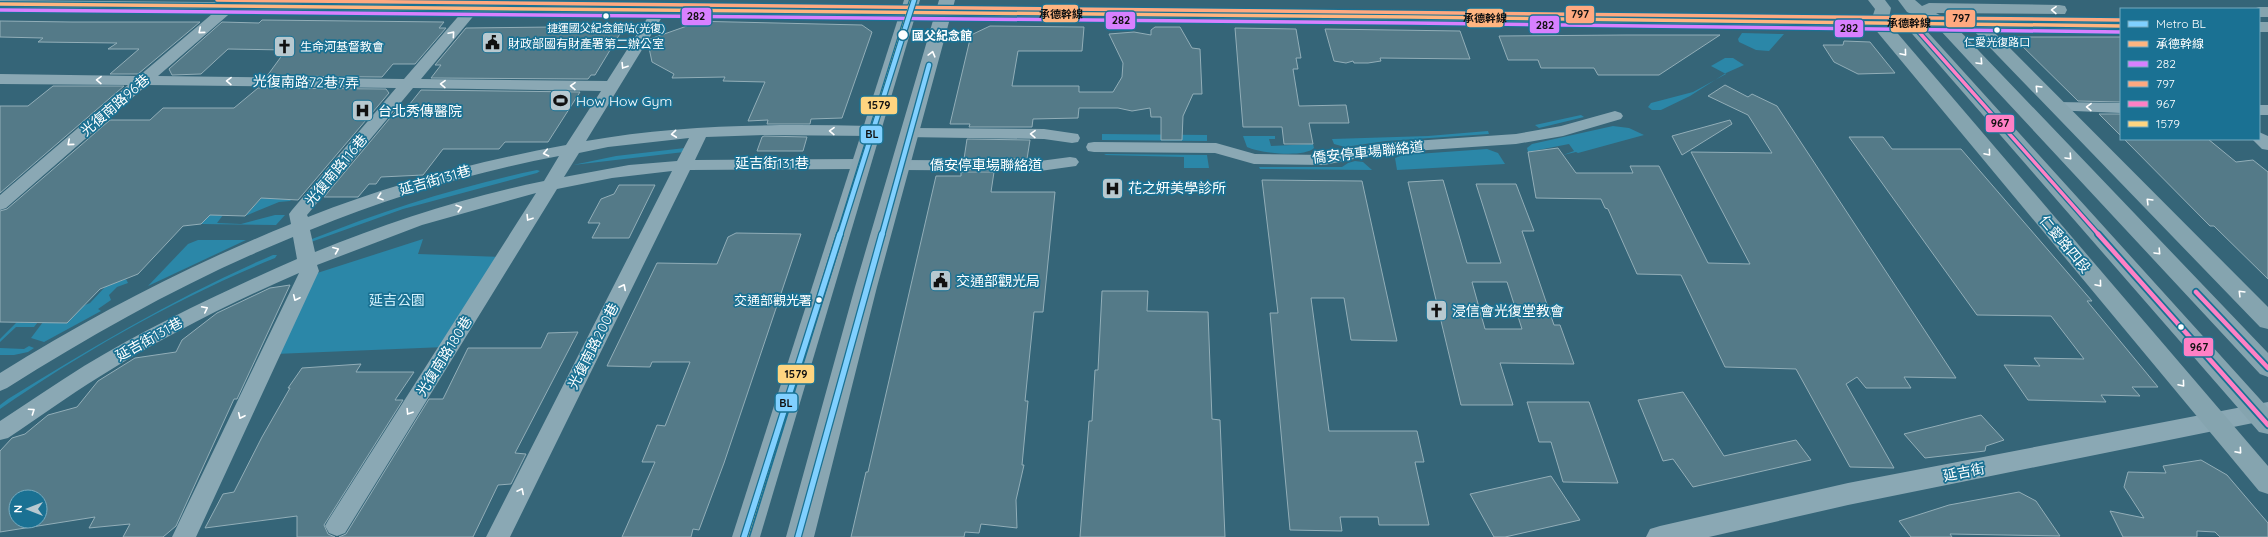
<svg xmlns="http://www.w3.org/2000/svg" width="2268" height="537" font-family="Quicksand,'Noto Sans TC',sans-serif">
<rect width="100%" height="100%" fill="#356578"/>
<g fill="#2b87a8">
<path d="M 1742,33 L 1783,34 L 1784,34 L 1769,51 L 1756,50 L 1739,42 L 1738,39 Z"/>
<path d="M 1725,58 L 1733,58 L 1744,65 L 1726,73 L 1690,96 L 1661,110 L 1652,110 L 1648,107 L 1651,103 L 1693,92 L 1726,74 L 1711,66 Z"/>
<path d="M 1581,115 L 1584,117 L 1539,128 L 1535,125 Z"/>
<path d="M 1613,126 L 1629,128 L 1644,135 L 1578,153 L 1576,152 L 1563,155 L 1574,151 L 1569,144 L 1528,152 L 1527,148 L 1532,144 Z"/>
<path d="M 1488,131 L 1489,134 L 1386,141 L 1345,147 L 1334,144 L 1332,139 L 1428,136 Z"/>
<path d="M 1102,134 L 1207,135 L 1207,141 L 1102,140 Z"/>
<path d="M 1243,136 L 1275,136 L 1275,139 L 1269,139 L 1271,146 L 1313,144 L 1314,148 C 1304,158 1259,153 1247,147 Z"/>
<path d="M 685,148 L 684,152 L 573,165 L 616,156 Z"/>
<path d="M 1487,149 L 1498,153 L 1505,164 L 1397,170 L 1395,158 L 1403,155 Z"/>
<path d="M 1106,154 L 1207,155 L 1209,168 L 1184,168 L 1184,157 L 1104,155 Z"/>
<path d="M 1355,161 L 1363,162 L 1372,170 L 1260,169 L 1259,167 L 1342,167 L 1348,163 Z"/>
<path d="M 537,170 L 540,171 L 537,173 L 403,209 L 311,242 L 312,239 C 385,210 460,186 537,170 Z"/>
<path d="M 266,193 L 295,195 L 290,201 L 279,202 L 245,216 Z"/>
<path d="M 210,215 L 223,215 L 217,223 L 241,224 L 275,215 L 285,215 L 276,225 L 201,224 Z"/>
<path d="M 423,239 L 418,254 L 502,257 L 445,347 L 275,354 L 311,275 Z"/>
<path d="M 198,240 L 246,240 L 148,286 L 188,244 Z"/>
<path d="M 273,255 L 277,255 L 275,258 C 179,297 85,350 0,409 L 0,405 L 8,399 C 94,346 180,295 273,255 Z"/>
<path d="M 126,279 L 128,283 L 117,287 L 109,295 L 111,300 L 98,309 L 101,311 L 44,342 L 31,338 L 43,322 L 90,303 L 106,286 Z"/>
<path d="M 17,322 L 38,322 L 34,327 L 16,327 L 0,342 L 0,339 Z"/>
<path d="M 29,346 L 34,348 L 28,352 L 14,355 L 0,355 L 0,348 L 24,349 Z"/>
</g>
<g fill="#547a88" stroke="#92aeb8" fill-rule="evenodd">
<path d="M 262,20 L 444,22 L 439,28 L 446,28 L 415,64 L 393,64 L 382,77 L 267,76 L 286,50 L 228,49 L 201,74 L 172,75 L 169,69 L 222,22 L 259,23 Z"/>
<path d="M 0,21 L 72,22 L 200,22 L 138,74 L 110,74 L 139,49 L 108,49 L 117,43 L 38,42 L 43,38 L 0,37 Z"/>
<path d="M 690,21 L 862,25 L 872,32 L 842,118 L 811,119 L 810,124 L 767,124 L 768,120 L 748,121 L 765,82 L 723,81 L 725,77 L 672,78 L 674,74 L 652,62 L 648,43 L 650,39 L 687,26 Z"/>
<path d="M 556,25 L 585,25 L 580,32 L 621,32 L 595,75 L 591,75 L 588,79 L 431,78 L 441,65 L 435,65 L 466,28 L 554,27 Z"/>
<path d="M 990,26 L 1084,27 L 1082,51 L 1018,51 L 1012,86 L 1079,86 L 1079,92 L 1113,92 L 1122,77 L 1123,63 L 1109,34 L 1134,32 L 1151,35 L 1151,30 L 1155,27 L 1180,27 L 1192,48 L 1200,49 L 1202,94 L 1193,94 L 1183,116 L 1182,140 L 1161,140 L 1161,117 L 1151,117 L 1150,108 L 1132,111 L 1118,108 L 1079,108 L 1078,118 L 1033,119 L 1032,127 L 969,127 L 970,124 L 950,124 L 971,35 Z"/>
<path d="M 1235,28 L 1296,29 L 1301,58 L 1296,58 L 1298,69 L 1293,69 L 1299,106 L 1346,105 L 1349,123 L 1309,123 L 1313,144 L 1284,144 L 1282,127 L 1243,127 Z"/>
<path d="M 1325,29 L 1460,31 L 1470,59 L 1380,58 L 1381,61 L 1368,63 L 1354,63 L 1353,61 L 1346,63 L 1334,61 Z"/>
<path d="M 1626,35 L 1720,35 L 1659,75 L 1598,75 L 1594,68 L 1541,68 L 1538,60 L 1508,60 L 1499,36 Z"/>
<path d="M 2013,37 L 2121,37 L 2121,102 L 2078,101 Z"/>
<path d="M 1844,41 L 1870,42 L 1895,73 L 1858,74 L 1834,62 L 1823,45 L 1843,45 Z"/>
<path d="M 1725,85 L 1748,97 L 1752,94 L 1777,106 L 1956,378 L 1904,377 L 1911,388 L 1866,388 L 1857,377 L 1846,384 L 1894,468 L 1850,467 L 1796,369 L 1725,367 L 1681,275 L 1637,274 L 1608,209 L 1605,208 L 1601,199 L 1536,198 L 1528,152 L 1558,148 L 1576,173 L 1633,173 L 1630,166 L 1659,166 L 1708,263 L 1750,264 L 1691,152 L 1772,153 L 1748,115 L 1708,96 Z"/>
<path d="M 53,86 L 124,86 L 0,193 L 0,106 L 28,106 Z"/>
<path d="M 258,88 L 386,89 L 389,93 L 298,200 L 261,198 L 245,216 L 210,215 L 201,224 L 183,226 L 138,274 L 100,289 L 67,323 L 0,322 L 0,211 L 7,209 L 110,120 L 150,120 L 163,108 L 234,108 Z"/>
<path d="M 421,90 L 580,92 L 548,142 L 505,142 L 499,149 L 443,149 L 423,175 L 381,177 L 376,184 L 369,184 L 358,197 L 324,197 L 400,106 L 405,110 Z"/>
<path d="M 2099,114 L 2121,114 L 2121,136 Z"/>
<path d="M 1730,120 L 1732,124 L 1682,155 L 1672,136 Z"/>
<path d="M 762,137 L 764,136 L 807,137 L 803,151 L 757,151 Z"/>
<path d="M 1849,137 L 1883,137 L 1892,149 L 1961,149 L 2092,301 L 2087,301 L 2158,387 L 2132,387 L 2140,396 L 2101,395 L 2106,402 L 2028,400 L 2004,365 L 2040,366 L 2034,358 L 2084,359 L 2051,316 L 1977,315 Z"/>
<path d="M 967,139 L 1030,140 L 1027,159 L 964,159 Z"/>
<path d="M 2124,139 L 2208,139 L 2236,162 L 2253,160 L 2268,172 L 2268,279 L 2214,226 L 2210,226 Z"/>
<path d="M 961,172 L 994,172 L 991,192 L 1055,192 L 1043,312 L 1034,312 L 1025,401 L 1028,401 L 1022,465 L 1024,465 L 1016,500 L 1017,528 L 981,524 L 979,533 L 965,532 L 964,537 L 851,537 L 866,472 L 868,472 L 936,176 L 961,176 Z"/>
<path d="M 1262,180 L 1362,181 L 1397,341 L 1351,340 L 1344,298 L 1311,298 L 1329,431 L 1417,431 L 1424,462 L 1415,462 L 1429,525 L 1379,525 L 1378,517 L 1340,517 L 1342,531 L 1290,530 L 1270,313 L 1278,313 Z"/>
<path d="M 1443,180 L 1467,263 L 1501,263 L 1476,184 L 1516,184 L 1534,231 L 1522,231 L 1554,325 L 1560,325 L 1574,364 L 1500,363 L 1513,405 L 1461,405 L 1408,182 ZM 1472,282 L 1507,282 L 1522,329 L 1485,329 Z"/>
<path d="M 619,185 L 655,185 L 629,238 L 592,238 L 600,223 L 588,223 L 601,199 L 614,194 Z"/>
<path d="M 736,233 L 801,234 L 724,463 L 699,530 L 693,529 L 691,537 L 622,537 L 655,462 L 642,462 L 657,425 L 665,426 L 690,362 L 652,362 L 650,367 L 607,366 L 657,263 L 717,264 L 728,237 Z"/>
<path d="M 290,285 L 237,399 L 234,399 L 176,526 L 163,537 L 123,537 L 130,524 L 89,528 L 95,517 L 0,532 L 0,451 L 12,438 L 25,434 L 48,415 L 77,407 L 98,381 L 135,358 L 176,352 L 182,340 L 217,313 L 270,288 ZM 16,497 L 40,497 L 40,521 L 16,521 Z"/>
<path d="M 1102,291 L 1148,291 L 1147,311 L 1208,312 L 1212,419 L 1220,420 L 1225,537 L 1080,537 L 1089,421 L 1092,421 L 1095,370 L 1098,370 Z"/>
<path d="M 578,332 L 515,453 L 526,454 L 511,484 L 498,485 L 473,537 L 339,537 L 346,534 L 429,399 L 443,399 L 468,348 L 541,348 L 548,333 Z"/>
<path d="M 361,364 L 356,372 L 414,372 L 395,400 L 403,400 L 324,525 L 328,534 L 335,537 L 297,537 L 297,516 L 205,528 L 223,494 L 234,492 L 262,437 L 290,388 L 288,388 L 302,368 Z"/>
<path d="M 1683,392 L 1724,456 L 1796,440 L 1811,460 L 1693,487 L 1673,459 L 1663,461 L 1638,400 Z"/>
<path d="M 1527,402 L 1589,402 L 1618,483 L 1563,482 L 1551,442 L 1539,442 Z"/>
<path d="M 1981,415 L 2004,440 L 1986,446 L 1985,451 L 1925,458 L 1904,434 Z"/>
<path d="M 2201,460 L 2227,475 L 2268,523 L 2268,537 L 2220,537 L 2215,532 L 2197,531 L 2197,537 L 2123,537 L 2110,511 L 2144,518 L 2124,487 L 2128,472 L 2166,473 L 2163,466 Z"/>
<path d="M 1551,476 L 1580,520 L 1505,537 L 1494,537 L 1470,494 Z"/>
<path d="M 2019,492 L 2036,501 L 2060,536 L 1950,534 L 1952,537 L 1911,537 L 1899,521 L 1949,505 Z"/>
</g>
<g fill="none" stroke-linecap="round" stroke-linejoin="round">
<g fill="#8aa8b4" fill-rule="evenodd">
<path d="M 230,2 L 237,6 L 235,9 L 158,76 L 404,79 L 469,4 L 474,3 L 481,7 L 421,79 L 607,81 L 655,6 L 660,5 L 667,9 L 586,141 C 680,124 776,124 871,126 L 877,127 L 879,131 L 877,135 L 871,136 L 764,135 L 706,137 L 695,160 L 861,159 L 867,160 L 870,164 L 867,168 L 861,169 L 690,170 L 510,537 L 486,537 L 672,171 L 612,178 L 557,189 L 345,533 L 337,536 L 329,533 L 325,526 L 329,519 L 536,193 L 422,225 L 317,265 L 319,271 L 196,537 L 172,537 L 299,273 C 230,303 163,337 99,377 C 68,396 38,418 8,438 L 0,440 L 0,421 C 28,403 55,384 84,366 C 152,325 224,291 297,259 L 293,237 C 192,278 99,330 7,388 L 0,391 L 0,373 C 93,315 189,265 291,224 L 289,214 L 292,210 L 396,88 L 147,85 L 6,208 L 0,210 L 0,195 L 128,85 L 0,84 L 0,74 L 139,76 L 225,3 ZM 413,88 L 601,91 L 566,145 C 479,161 391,184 308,217 L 307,215 ZM 689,138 L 677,161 L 629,165 L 564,177 L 579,153 L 608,147 ZM 559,156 L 544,181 C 465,197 389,222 315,252 L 310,230 C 390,197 474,172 559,156 Z"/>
<path d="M 2057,102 L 2121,103 L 2121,113 L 2051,110 L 2049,107 L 2051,104 Z"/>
<rect x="2259" y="105" width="9" height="10"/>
<path d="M 1615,111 L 1621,113 L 1623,116 L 1621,119 L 1563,136 L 1516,144 L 1384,153 L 1324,165 L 1254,164 L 1215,153 L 1094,152 L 1088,151 L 1086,147 L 1088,143 L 1094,142 L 1216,143 L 1255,154 L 1324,155 L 1384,143 L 1516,134 L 1561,126 Z"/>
<path d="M 911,128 L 1044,129 L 1078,134 L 1080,138 L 1078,142 L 1072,143 L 1044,139 L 905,137 L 903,133 L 905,129 Z"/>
<path d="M 2259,132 L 2268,136 L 2268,150 L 2262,149 L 2252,139 L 2259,139 Z"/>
<path d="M 1070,157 L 1076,158 L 1079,162 L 1076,166 L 1040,171 L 902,170 L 896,169 L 893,165 L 896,161 L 902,160 L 1040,161 Z"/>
</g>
<path fill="#8aa8b4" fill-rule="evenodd" d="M 2268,402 L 2268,420 L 1848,505 L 1709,537 L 1646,537 L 1650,529 L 1660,526 L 1848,483 Z"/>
<g fill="#85a4af" fill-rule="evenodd">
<path d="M 0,0 L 1872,18 L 1875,9 L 1868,0 L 1885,0 L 1891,8 L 1889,18 L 1920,18 L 1907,12 L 1898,0 L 1915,0 L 1922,6 L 1929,3 L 2059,5 L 2065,6 L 2067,10 L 2065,14 L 1936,13 C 1956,24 1961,13 1979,19 L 2121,21 L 2121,31 L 1991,29 L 2268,307 L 2268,329 L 2260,327 L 1972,29 L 1958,29 L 2268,353 L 2268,377 L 2260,374 L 1939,29 L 1925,29 L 2268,408 L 2268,434 L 2259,432 L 1907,28 L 1893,28 L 2268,466 L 2268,494 L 2259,491 L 1874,28 L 0,9 Z"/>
<path d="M 2259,7 L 2268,7 L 2268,17 L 2259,17 L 2259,9 L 2253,9 Z"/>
<rect x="2259" y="22" width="9" height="10"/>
</g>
<g fill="#89a6b2" fill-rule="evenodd">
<path d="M 904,0 L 920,0 L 760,537 L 732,537 Z"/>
<path d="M 939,0 L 955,0 L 877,287 L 814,537 L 786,537 L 855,287 Z"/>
</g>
<defs>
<path id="bus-1" d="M 0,4 L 1411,17 L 2121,26"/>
<path id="bus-2" d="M 0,10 L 1411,23 L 2121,32"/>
<path id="bus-3" d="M 217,0 L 2121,20"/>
<path id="bus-4-far1" d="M 1911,23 L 2099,235"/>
<g id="bus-4">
<path d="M 2098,234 L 2268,425"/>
<path d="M 2196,292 L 2268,368"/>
</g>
<path id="bus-5-far1" d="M 839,235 L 912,0"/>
<path id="bus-5" d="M 746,537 L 840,234"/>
</defs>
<use href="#bus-1" stroke="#1a7193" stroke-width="6"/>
<use href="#bus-2" stroke="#1a7193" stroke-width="6"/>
<use href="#bus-3" stroke="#1a7193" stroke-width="6"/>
<use href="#bus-4-far1" stroke="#1a7193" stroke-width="6"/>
<use href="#bus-4" stroke="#1a7193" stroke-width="8"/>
<use href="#bus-5-far1" stroke="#1a7193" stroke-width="6"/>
<use href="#bus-5" stroke="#1a7193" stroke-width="8"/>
<use href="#bus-1" stroke="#ffb580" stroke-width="3.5"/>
<use href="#bus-2" stroke="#d880ff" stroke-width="3.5"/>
<use href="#bus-3" stroke="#ffa980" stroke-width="3.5"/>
<use href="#bus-4-far1" stroke="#ff80c5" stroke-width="3.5"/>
<use href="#bus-4" stroke="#ff80c5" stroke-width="4.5"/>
<use href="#bus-5-far1" stroke="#ffd580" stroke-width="3.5"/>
<use href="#bus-5" stroke="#ffd580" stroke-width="4.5"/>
<defs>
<g id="metro-1-far1">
<path d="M 840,235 L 914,0"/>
<path d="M 882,235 L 929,65"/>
</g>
<g id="metro-1">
<path d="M 744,537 L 840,234"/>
<path d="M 798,537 L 882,234"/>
</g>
</defs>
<use href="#metro-1-far1" stroke="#1a7193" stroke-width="7"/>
<use href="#metro-1" stroke="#1a7193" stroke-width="8"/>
<use href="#metro-1-far1" stroke="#80d0ff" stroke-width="4.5"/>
<use href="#metro-1" stroke="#80d0ff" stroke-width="5.5"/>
</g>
<defs><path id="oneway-chevron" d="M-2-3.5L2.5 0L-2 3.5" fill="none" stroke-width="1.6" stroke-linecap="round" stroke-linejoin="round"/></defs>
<g stroke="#fff">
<use href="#oneway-chevron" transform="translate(2054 10) rotate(-179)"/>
<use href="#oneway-chevron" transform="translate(201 31) rotate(139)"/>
<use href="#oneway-chevron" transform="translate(452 34) rotate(-49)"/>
<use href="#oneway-chevron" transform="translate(1904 53) rotate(50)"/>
<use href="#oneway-chevron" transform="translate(932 54) rotate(-75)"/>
<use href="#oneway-chevron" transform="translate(1980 62) rotate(47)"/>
<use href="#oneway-chevron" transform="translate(624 66) rotate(122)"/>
<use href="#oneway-chevron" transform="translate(99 80) rotate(-179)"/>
<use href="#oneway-chevron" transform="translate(229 81) rotate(-179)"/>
<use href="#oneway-chevron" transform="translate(443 84) rotate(-179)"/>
<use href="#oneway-chevron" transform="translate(573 86) rotate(-179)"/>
<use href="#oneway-chevron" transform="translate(2038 88) rotate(-134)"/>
<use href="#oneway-chevron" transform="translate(2089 107) rotate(-179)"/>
<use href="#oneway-chevron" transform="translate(832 131) rotate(-179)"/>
<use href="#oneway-chevron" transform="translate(674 134) rotate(174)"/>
<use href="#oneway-chevron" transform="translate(1033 134) rotate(-179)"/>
<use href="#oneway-chevron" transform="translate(70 143) rotate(139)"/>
<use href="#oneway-chevron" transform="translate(546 153) rotate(168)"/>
<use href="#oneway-chevron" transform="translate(1988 153) rotate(50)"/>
<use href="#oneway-chevron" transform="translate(2069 157) rotate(47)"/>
<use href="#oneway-chevron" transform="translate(380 197) rotate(161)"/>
<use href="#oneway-chevron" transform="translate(2149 201) rotate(-135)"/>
<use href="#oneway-chevron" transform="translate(459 208) rotate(-17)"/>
<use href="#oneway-chevron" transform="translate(529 218) rotate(122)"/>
<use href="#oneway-chevron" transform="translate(336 250) rotate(-22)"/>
<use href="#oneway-chevron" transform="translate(2158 252) rotate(47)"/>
<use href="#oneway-chevron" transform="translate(2099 284) rotate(50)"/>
<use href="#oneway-chevron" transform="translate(623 287) rotate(-63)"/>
<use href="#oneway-chevron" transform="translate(2241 293) rotate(-135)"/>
<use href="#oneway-chevron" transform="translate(296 298) rotate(115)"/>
<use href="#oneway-chevron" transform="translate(205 309) rotate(-27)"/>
<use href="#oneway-chevron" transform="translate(2182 384) rotate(50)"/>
<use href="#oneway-chevron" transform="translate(32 411) rotate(-34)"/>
<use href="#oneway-chevron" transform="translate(409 412) rotate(122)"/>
<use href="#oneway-chevron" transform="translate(241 416) rotate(115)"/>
<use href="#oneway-chevron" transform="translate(2239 451) rotate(49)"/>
<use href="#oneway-chevron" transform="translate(521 491) rotate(-63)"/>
</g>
<defs>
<symbol id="civic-square" viewBox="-11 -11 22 22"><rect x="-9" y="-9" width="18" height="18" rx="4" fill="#b8c9d0" stroke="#1a7193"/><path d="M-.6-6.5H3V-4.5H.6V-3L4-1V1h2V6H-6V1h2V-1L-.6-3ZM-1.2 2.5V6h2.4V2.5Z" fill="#111"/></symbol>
<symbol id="church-square" viewBox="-11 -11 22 22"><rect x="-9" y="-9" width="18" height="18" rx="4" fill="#b8c9d0" stroke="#1a7193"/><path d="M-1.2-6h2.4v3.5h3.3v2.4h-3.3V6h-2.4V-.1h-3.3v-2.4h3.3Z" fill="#111"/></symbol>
<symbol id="stadium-square" viewBox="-11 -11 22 22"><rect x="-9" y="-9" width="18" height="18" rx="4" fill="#b8c9d0" stroke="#1a7193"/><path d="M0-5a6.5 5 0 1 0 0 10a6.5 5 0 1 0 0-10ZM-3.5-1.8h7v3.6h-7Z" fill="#111"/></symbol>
<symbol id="hospital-square" viewBox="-11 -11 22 22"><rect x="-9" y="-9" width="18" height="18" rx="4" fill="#b8c9d0" stroke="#1a7193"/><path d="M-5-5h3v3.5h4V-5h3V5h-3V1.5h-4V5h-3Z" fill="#111"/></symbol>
</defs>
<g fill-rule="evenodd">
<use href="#civic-square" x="480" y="30" width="25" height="25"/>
<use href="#church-square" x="272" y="34" width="25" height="25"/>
<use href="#stadium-square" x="548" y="88" width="25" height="25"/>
<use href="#hospital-square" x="350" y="98" width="25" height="25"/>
<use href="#hospital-square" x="1100" y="176" width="25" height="25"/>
<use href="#civic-square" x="928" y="268" width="25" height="25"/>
<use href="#church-square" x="1424" y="298" width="25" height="25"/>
</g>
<g fill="#fff" stroke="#1a7193" stroke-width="1.5">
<circle cx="606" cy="16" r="3.5"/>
<circle cx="1997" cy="30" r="3.5"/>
<circle cx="903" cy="35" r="5.5"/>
<circle cx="819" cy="300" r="3.5"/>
<circle cx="2181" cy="327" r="3.5"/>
</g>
<g text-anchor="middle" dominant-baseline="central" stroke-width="3.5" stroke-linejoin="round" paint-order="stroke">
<g font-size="11" fill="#fff" stroke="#1a7193">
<text x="606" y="28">捷運國父紀念館站(光復)</text>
<text x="1997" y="42">仁愛光復路口</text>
</g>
<g font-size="12" font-weight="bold" fill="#fff" stroke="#1a7193" text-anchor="start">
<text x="912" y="35">國父紀念館</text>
</g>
<g font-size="12" fill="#fff" stroke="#1a7193" text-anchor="start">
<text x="508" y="43">財政部國有財產署第二辦公室</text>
<text x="300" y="46">生命河基督教會</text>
</g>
<g font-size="13" fill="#fff" stroke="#1a7193" text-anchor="end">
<text x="812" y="300">交通部觀光署</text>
</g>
<g font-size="14" fill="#fff" stroke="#1a7193">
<text transform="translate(306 82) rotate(1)">光復南路72巷7弄</text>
<text transform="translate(115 105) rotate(-41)">光復南路96巷</text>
<text transform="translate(1368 152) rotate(-6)">僑安停車場聯絡道</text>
<text x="772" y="163">延吉街131巷</text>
<text x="986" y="165">僑安停車場聯絡道</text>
<text transform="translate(336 170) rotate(-50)">光復南路116巷</text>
<text transform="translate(435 180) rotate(-16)">延吉街131巷</text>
<text transform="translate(2065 244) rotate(50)">仁愛路四段</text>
<text transform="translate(149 339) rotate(-29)">延吉街131巷</text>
<text transform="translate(593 346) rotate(-63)">光復南路200巷</text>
<text transform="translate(444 356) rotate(-58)">光復南路180巷</text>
<text transform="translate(1964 472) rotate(-11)">延吉街</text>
</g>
<g font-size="14" fill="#fff" stroke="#1a7193" text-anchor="start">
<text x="576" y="101">How How Gym</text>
<text x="378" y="111">台北秀傳醫院</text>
<text x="1128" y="188">花之妍美學診所</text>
<text x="956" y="281">交通部觀光局</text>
<text x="1452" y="311">浸信會光復堂教會</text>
</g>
<g font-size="14" fill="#d1f0fb" stroke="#1a7193">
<text x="397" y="300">延吉公園</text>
</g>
</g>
<g stroke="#1a7193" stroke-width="1.5">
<rect x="1042" y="4" width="37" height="19" rx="4" fill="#ffb580"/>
<rect x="1565" y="5" width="30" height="19" rx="4" fill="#ffa980"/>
<rect x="681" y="7" width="31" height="19" rx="4" fill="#d880ff"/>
<rect x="1466" y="8" width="38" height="20" rx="4" fill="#ffb580"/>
<rect x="1945" y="9" width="31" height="19" rx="4" fill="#ffa980"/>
<rect x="1105" y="11" width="31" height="19" rx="4" fill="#d880ff"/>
<rect x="1890" y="14" width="38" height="19" rx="4" fill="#ffb580"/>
<rect x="1529" y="15" width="31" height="19" rx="4" fill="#d880ff"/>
<rect x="1834" y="19" width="30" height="19" rx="4" fill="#d880ff"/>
<rect x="860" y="96" width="38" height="19" rx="4" fill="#ffd580"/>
<rect x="1985" y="114" width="30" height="19" rx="4" fill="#ff80c5"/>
<rect x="860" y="125" width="23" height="19" rx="4" fill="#80d0ff"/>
<rect x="2183" y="337" width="31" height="20" rx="4" fill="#ff80c5"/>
<rect x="777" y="364" width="38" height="20" rx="4" fill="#ffd580"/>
<rect x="775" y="393" width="23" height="19" rx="4" fill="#80d0ff"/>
</g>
<g font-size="11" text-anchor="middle" font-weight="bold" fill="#111">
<text x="1061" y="18">承德幹線</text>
<text x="1580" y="18">797</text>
<text x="696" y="20">282</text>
<text x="1485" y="22">承德幹線</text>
<text x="1961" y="22">797</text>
<text x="1121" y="24">282</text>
<text x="1909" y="27">承德幹線</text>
<text x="1545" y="29">282</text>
<text x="1849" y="32">282</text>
<text x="879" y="109">1579</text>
<text x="2000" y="127">967</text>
<text x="872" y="138">BL</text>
<text x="2199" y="351">967</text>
<text x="796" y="378">1579</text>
<text x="786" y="407">BL</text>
</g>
<rect x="2120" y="8" width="140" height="132" fill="#1a7193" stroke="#76aabe"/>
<rect x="2128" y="21" width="20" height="6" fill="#80d0ff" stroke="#76aabe"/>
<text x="2156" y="28" font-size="12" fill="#ffffff">Metro BL</text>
<rect x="2128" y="41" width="20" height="6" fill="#ffb580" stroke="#76aabe"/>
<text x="2156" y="48" font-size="12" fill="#ffffff">承德幹線</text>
<rect x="2128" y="61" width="20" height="6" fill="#d880ff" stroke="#76aabe"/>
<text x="2156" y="68" font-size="12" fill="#ffffff">282</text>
<rect x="2128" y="81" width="20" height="6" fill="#ffa980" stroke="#76aabe"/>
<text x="2156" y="88" font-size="12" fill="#ffffff">797</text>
<rect x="2128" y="101" width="20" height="6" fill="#ff80c5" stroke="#76aabe"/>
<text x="2156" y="108" font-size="12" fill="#ffffff">967</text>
<rect x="2128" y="121" width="20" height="6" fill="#ffd580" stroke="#76aabe"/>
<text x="2156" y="128" font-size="12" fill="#ffffff">1579</text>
<g transform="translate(28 509) rotate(270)"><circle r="19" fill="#1a7193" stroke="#76aabe"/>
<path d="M0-3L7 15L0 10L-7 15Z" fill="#b8c9d0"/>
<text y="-6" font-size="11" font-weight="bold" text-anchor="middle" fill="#ffffff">N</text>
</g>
</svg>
